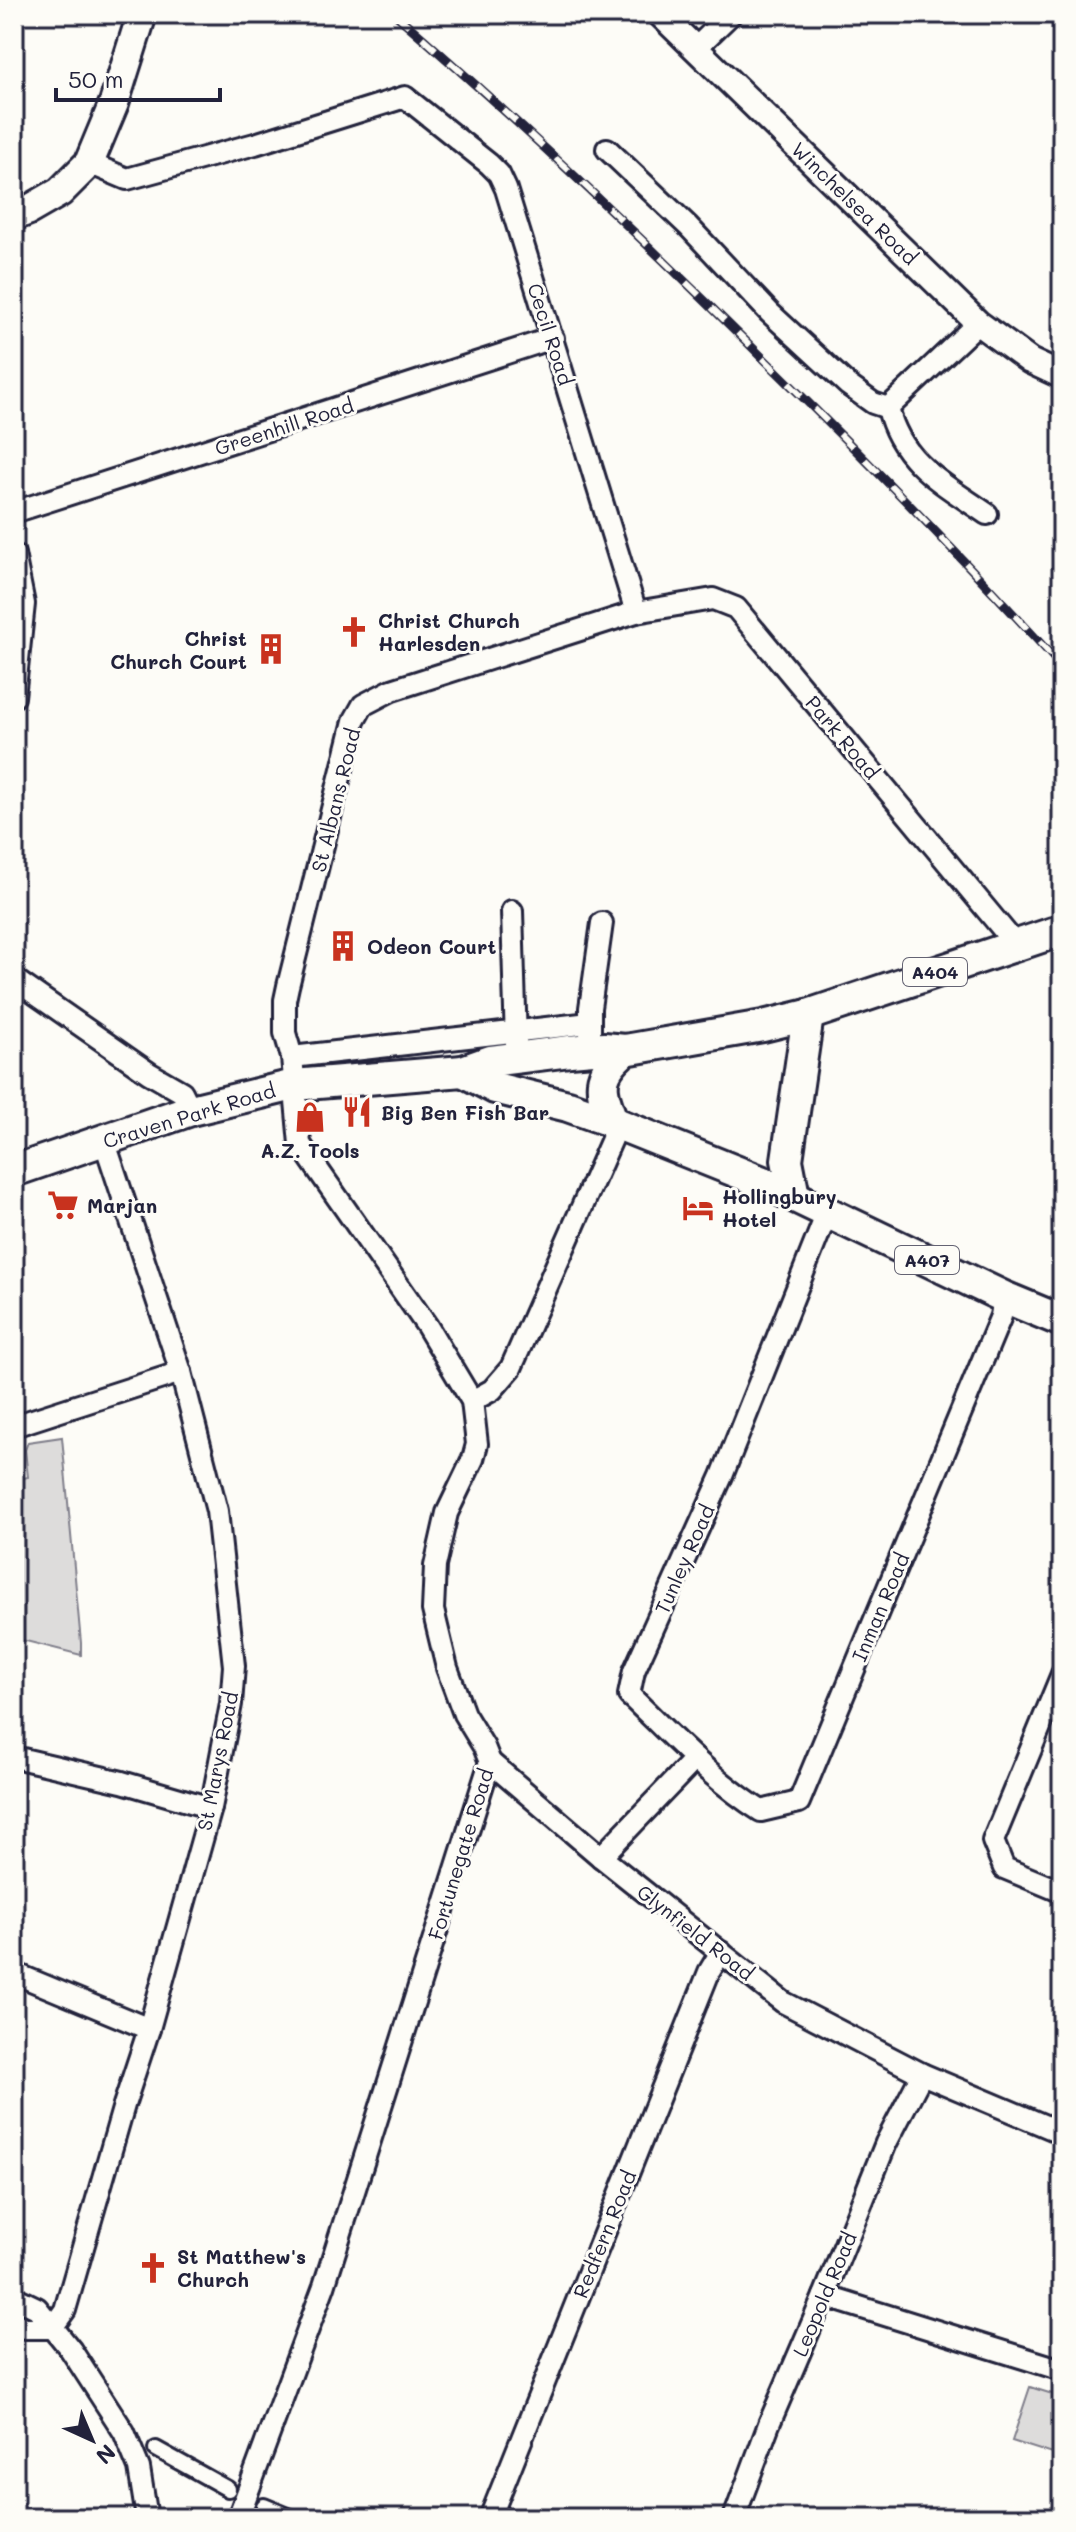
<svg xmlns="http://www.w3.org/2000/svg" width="1076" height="2532" font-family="Mali,sans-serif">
<rect width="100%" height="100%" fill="#fdfcf7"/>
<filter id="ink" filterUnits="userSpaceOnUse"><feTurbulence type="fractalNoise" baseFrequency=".0125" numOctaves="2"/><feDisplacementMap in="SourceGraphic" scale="16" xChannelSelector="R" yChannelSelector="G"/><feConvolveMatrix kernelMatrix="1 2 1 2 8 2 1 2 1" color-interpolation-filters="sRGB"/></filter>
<g filter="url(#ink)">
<g fill="#dddcdb" stroke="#807f8b" stroke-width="2">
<path d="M 62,1437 L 81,1643 L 81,1655 L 14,1638 L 14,1480 L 28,1477 L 25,1450 L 28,1442 Z"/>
<path d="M 1030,2387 L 1062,2397 L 1062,2457 L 1012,2441 Z"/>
</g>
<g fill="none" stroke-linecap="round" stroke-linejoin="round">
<defs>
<g id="pedestrian">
<path d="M 156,2449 L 228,2489"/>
<path d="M 264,2506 L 293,2518"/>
</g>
<g id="minor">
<path d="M 696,48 L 731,14"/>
<path d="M 607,149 L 688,226 L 770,313 L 848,385 L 873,403 L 888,408"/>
<path d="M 89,163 L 127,179 L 255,144 L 405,97 L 489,164 L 499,174 L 506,189 L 636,612"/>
<path d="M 888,408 C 901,463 944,484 987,514"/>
<path d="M 888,408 L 978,323"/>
<path d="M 14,512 L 553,338"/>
<path d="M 14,554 L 24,604 L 14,697"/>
<path d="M 512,911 L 516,1043"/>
<path d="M 14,979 L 149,1073 L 182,1092 L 191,1110"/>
<path d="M 590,1034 L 590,1008 L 602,923"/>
<path d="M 292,1057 L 590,1023"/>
<path d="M 827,1213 L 722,1476 L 634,1671 L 629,1695 C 671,1735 712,1780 761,1811 L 799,1802 L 1001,1316 L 1004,1297"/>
<path d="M 472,1401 L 492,1390 L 511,1368 L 612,1139 L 613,1122"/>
<path d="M 14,1426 L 181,1372"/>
<path d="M 1062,1674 L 993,1841 L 1004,1868 L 1062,1892"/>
<path d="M 14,1757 L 122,1782 L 211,1808"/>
<path d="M 490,1762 L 601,1857 L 783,2002 L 922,2074 L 1062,2133"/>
<path d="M 601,1857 L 695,1759"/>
<path d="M 14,1973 L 149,2029"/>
<path d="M 824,2296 L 1062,2370"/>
<path d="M 14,2297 L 37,2308 L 71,2350 L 124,2432 L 139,2468 L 147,2518"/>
<path d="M 14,2323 L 25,2328 L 52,2328"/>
<path d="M 52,2328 L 65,2310 L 124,2105 L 149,2029 L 211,1808 L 231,1704 L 234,1666 L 217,1511 L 181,1372 L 104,1140"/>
<path d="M 238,2518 L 324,2286 L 490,1762 L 484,1747 L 464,1714 L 447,1668 L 433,1610 L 435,1566 L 447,1513 L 473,1459 L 477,1444 L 472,1401 L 427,1326 L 300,1144 L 292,1057 L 285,1033 L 285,1000 L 288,986 L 354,721 L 363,705 L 392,690 L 636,612 L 713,599 L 736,608 L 1016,945"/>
<path d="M 490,2518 L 709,1972 L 721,1952"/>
<path d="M 734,2518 L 769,2424 L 824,2296 L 886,2143 L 922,2074"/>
</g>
<path id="tertiary" d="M 660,14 L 978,323 L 1030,361 L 1062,376"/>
<path id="secondary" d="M 14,216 L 27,211 L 60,192 L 89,163 L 114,103 L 142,14"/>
<g id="primary">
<path d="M 463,1071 L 495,1088 L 568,1106 L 613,1122 L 770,1185 L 1004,1297 L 1062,1321"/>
<path d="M 613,1122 C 599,1089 596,1074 625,1050"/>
<path d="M 14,1171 L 191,1110 L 294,1085 L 463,1071 L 491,1061 L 570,1051 L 604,1048 L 625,1050 L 763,1026 L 808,1015 L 1062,930"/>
<path d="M 794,1196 L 787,1160 L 808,1015"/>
</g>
</defs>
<use href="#pedestrian" stroke="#22223b" stroke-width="20"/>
<use href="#minor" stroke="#22223b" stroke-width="26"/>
<use href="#tertiary" stroke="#22223b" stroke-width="30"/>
<use href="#secondary" stroke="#22223b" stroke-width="34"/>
<use href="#primary" stroke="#22223b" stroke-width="36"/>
<use href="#pedestrian" stroke="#fdfcf7" stroke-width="14"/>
<use href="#minor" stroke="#fdfcf7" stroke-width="20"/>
<use href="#tertiary" stroke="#fdfcf7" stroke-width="24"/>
<use href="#secondary" stroke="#fdfcf7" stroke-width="28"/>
<use href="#primary" stroke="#fdfcf7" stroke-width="30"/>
<defs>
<path id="rail" d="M 395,14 C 524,125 646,242 767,362 C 868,461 967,562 1062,667"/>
</defs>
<use href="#rail" stroke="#22223b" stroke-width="9"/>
<use href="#rail" stroke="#fdfcf7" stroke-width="6" stroke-dasharray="18" stroke-linecap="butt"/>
</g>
</g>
<defs>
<symbol id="church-bare" viewBox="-9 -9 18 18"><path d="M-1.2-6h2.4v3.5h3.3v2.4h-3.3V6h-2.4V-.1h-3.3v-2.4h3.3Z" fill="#c8321e" stroke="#fdfcf7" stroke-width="2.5" paint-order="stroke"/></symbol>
<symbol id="building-bare" viewBox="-9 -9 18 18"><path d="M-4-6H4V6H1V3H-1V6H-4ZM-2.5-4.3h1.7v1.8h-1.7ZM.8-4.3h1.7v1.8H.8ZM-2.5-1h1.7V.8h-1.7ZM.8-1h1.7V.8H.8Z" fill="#c8321e" stroke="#fdfcf7" stroke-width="2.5" paint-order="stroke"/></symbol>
<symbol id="restaurant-bare" viewBox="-9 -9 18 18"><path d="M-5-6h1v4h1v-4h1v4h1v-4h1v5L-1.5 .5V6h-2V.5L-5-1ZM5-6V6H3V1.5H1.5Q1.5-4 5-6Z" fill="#c8321e" stroke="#fdfcf7" stroke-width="2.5" paint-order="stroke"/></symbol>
<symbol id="shop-bare" viewBox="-9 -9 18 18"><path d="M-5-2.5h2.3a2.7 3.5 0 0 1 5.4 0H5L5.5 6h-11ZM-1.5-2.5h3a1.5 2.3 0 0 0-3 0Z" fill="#c8321e" stroke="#fdfcf7" stroke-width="2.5" paint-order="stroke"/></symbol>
<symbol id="supermarket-bare" viewBox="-9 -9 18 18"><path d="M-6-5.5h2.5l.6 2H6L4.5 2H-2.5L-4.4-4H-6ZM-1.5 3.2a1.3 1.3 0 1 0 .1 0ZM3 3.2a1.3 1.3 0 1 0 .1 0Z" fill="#c8321e" stroke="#fdfcf7" stroke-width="2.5" paint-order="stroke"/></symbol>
<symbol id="hotel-bare" viewBox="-9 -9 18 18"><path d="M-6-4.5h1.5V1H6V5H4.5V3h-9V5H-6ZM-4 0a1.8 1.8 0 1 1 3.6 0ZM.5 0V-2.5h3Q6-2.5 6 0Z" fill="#c8321e" stroke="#fdfcf7" stroke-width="2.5" paint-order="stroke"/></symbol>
</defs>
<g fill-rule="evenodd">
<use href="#church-bare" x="332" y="610" width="44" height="44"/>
<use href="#building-bare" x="249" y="627" width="44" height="44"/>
<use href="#building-bare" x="321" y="924" width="44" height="44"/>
<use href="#restaurant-bare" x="335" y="1090" width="44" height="44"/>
<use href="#shop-bare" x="288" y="1095" width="44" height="44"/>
<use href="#supermarket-bare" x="41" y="1183" width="44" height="44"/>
<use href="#hotel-bare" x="676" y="1186" width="44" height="44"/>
<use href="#church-bare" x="131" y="2246" width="44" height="44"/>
</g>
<g text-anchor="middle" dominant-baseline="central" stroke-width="6" stroke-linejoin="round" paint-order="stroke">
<g fill="#fdfcf7" stroke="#646373" stroke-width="2">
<rect x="903" y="958" width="64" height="28" rx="6"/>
<rect x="895" y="1246" width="64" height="28" rx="6"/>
</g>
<g font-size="18" font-weight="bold" fill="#22223b">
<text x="935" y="972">A404</text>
<text x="927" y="1260">A407</text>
</g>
<g font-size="20" fill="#22223b" stroke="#fdfcf7">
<text transform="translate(855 203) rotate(44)">Winchelsea Road</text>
<text transform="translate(551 334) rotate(72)">Cecil Road</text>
<text transform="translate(284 426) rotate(-18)">Greenhill Road</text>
<text transform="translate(843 737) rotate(50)">Park Road</text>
<text transform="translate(335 800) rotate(-76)">St Albans Road</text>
<text transform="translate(189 1115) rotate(-17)">Craven Park Road</text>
<text transform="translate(684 1559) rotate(-66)">Tunley Road</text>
<text transform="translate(880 1607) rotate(-67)">Inman Road</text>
<text transform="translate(217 1761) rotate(-79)">St Marys Road</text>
<text transform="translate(460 1854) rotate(-73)">Fortunegate Road</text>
<text transform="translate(696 1932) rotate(38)">Glynfield Road</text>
<text transform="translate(604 2234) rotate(-68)">Redfern Road</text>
<text transform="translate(824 2294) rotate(-67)">Leopold Road</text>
</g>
<g font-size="20" font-weight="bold" fill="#22223b" stroke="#fdfcf7" text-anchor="start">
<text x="378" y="620">Christ Church<tspan x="378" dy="23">Harlesden</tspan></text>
<text x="247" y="638" text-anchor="end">Christ<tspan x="247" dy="23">Church Court</tspan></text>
<text x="367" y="946">Odeon Court</text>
<text x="381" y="1112">Big Ben Fish Bar</text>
<text x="310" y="1150" text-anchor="middle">A.Z. Tools</text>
<text x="722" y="1196">Hollingbury<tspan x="722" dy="23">Hotel</tspan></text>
<text x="87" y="1205">Marjan</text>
<text x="177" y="2256">St Matthew's<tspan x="177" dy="23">Church</tspan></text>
</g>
</g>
<rect width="1076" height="2532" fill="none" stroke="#fdfcf7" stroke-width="48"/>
<rect x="24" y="24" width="1028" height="2484" fill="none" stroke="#22223b" stroke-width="3" filter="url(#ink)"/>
<g transform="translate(92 2440) rotate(136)" stroke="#fdfcf7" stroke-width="6" paint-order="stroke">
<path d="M0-6L14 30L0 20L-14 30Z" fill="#22223b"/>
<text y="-12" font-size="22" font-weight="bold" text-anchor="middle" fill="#22223b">N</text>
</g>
<path d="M56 88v12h164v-12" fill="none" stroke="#22223b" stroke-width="4"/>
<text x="68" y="88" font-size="24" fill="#22223b" stroke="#fdfcf7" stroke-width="6" paint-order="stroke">50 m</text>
</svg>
